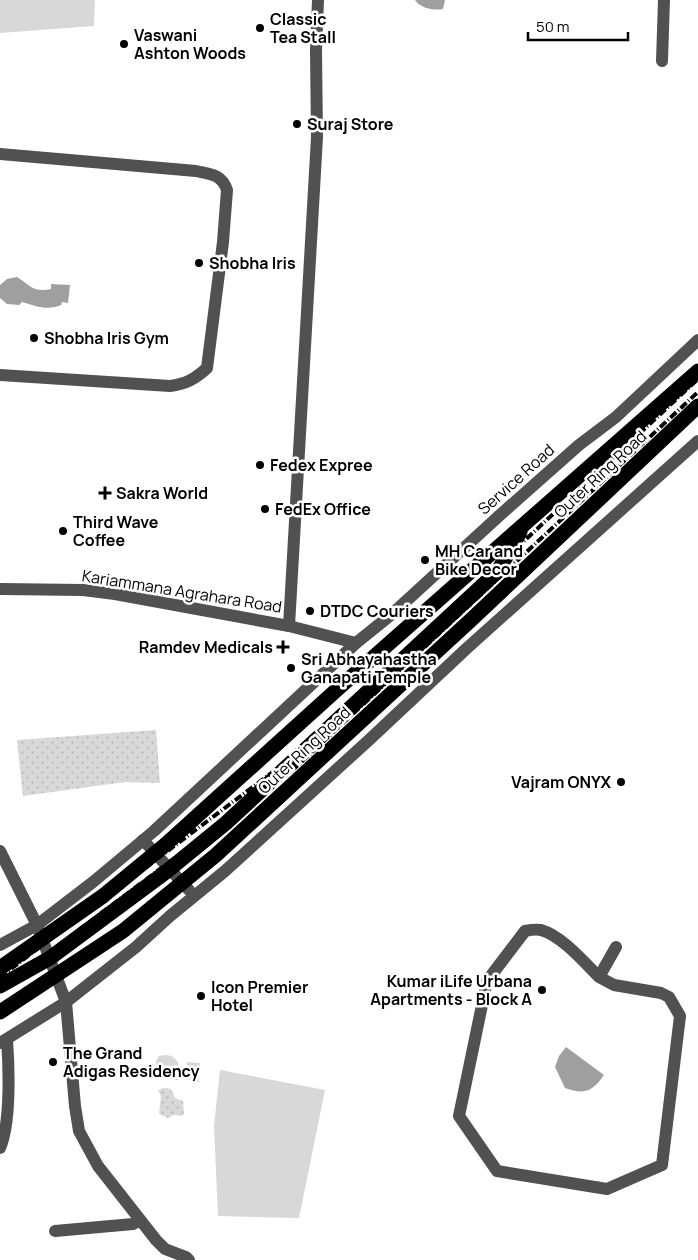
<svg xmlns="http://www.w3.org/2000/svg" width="698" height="1260" font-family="Manrope,sans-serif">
<defs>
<pattern id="park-dots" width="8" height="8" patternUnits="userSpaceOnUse" patternTransform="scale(1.25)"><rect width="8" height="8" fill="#d8d8d8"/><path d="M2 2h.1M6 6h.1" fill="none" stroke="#b8b8b8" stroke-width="1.8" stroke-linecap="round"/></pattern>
</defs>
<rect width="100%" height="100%" fill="#fff"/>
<g fill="#d8d8d8">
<path d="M 0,0 L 95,0 L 94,26 L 0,33 Z"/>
<path d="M 165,1055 L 172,1056 L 178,1062 L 178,1080 L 175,1080 L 174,1076 L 165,1075 L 157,1073 C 154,1066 155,1062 159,1056 Z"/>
<path d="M 187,1062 L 200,1063 L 199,1082 L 186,1079 Z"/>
<path d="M 220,1070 L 325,1090 L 299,1218 L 218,1216 L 214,1126 Z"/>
</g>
<g fill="url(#park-dots)">
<path d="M 156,730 L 160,783 L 125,782 L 23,796 L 17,740 Z"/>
<path d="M 164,1088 L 171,1089 L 175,1098 L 183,1101 L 184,1114 L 182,1116 L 174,1115 L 168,1118 L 159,1114 L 161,1096 L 158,1090 Z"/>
</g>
<g fill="#9f9f9f">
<path d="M 415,0 L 445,0 L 443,9 C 434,11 420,8 415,0 Z"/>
<path d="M 17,277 C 30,285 33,293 51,289 L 51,284 L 70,285 L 68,303 L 62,302 L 61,305 C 47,311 36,306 22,302 L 19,305 L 7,304 L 0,298 L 0,285 L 7,279 Z"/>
<path d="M 566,1047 L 604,1075 C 592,1092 584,1095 565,1088 L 555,1067 L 559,1056 Z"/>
</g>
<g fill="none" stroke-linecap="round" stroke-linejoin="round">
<g stroke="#515151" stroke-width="12">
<path d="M 662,61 L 664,0"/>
<path d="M 0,154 L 196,171 C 210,174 222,174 227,190 L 223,242 L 207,368 C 195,379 186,384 170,386 L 0,375"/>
<path d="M 0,589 L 83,590 L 115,594 L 289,626 L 356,643"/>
<path d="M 289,626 L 317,137 L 316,51 L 318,0"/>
<path d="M 143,840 L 189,890"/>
<path d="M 0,851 L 37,925 L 66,1002 L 75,1106 L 79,1131 L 98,1166 L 156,1240 L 165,1249 L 186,1257 L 189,1260"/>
<path d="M 0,945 L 37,925 L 93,882 L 154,831 L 356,643 L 392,614 L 500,515 L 579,445 L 616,417 L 698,340"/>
<path d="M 599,977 C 584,962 562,936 541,930 C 536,929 530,930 525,931 L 487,981 L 459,1116 L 497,1171 L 607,1189 L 662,1165 L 680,1016 L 669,997 L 661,993 L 614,985 L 599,977 L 616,947"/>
<path d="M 0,1043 L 66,1002 L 136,947 L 170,916 L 225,871 L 369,740 L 466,649 L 698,441"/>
<path d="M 0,1148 C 11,1123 9,1067 7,1040"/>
<path d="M 55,1231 L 133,1224 L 140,1220"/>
</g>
<g stroke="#000" stroke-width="15">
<path d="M 0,968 L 103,896 L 165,845 L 342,685 L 698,371"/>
<path d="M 0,986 L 50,958 L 166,872 L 226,823 L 498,571 L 520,532"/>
<path d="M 0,1012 L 123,931 L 216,855 L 473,618 L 698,406"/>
</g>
<g stroke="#000" stroke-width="4" stroke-dasharray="8 2.5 1 2.5" stroke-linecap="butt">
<path d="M 0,977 L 290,759 L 698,379"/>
<path d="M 0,989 L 296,767 L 698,392"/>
</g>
</g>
<g fill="#000" stroke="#fff" stroke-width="2">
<circle cx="260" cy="28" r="5"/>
<circle cx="124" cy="44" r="5"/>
<circle cx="297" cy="124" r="5"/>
<circle cx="199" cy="263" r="5"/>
<circle cx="34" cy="338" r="5"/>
<circle cx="260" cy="465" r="5"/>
<path d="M102.5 485.5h5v5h5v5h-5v5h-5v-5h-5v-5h5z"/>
<circle cx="265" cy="509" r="5"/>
<circle cx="63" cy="531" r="5"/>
<circle cx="425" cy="560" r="5"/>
<circle cx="310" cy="611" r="5"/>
<path d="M280.5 639.5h5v5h5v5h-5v5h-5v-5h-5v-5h5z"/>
<circle cx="291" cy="668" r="5"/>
<circle cx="621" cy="782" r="5"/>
<circle cx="542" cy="990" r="5"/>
<circle cx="201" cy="996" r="5"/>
<circle cx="53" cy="1062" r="5"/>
</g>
<g text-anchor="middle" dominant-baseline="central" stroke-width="5" stroke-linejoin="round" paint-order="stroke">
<g font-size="16" font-weight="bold" fill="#000" stroke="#fff" text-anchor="start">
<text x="270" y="19">Classic<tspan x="270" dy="18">Tea Stall</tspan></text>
<text x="134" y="35">Vaswani<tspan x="134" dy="18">Ashton Woods</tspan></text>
<text x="307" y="124">Suraj Store</text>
<text x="209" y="263">Shobha Iris</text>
<text x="44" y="338">Shobha Iris Gym</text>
<text x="270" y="465">Fedex Expree</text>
<text x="116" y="493">Sakra World</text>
<text x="275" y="509">FedEx Office</text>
<text x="73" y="522">Third Wave<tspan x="73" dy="18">Coffee</tspan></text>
<text x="435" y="551">MH Car and<tspan x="435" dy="18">Bike Decor</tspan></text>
<text x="320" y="611">DTDC Couriers</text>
<text x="273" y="647" text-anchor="end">Ramdev Medicals</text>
<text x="301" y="659">Sri Abhayahastha<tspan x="301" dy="18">Ganapati Temple</tspan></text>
<text x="611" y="782" text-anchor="end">Vajram ONYX</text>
<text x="532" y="981" text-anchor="end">Kumar iLife Urbana<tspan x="532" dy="18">Apartments - Block A</tspan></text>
<text x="211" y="987">Icon Premier<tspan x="211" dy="18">Hotel</tspan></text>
<text x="63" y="1053">The Grand<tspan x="63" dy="18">Adigas Residency</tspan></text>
</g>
<g font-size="16" fill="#000" stroke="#fff">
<text transform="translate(600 474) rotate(-43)">Outer Ring Road</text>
<text transform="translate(516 479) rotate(-42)">Service Road</text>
<text transform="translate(182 591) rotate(9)">Kariammana Agrahara Road</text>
<text transform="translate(304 750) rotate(-43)">Outer Ring Road</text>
</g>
</g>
<path d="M528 32v8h100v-8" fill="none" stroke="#000000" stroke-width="2.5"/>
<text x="536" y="32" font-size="15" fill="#000000" stroke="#ffffff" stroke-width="4" paint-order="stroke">50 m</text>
</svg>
